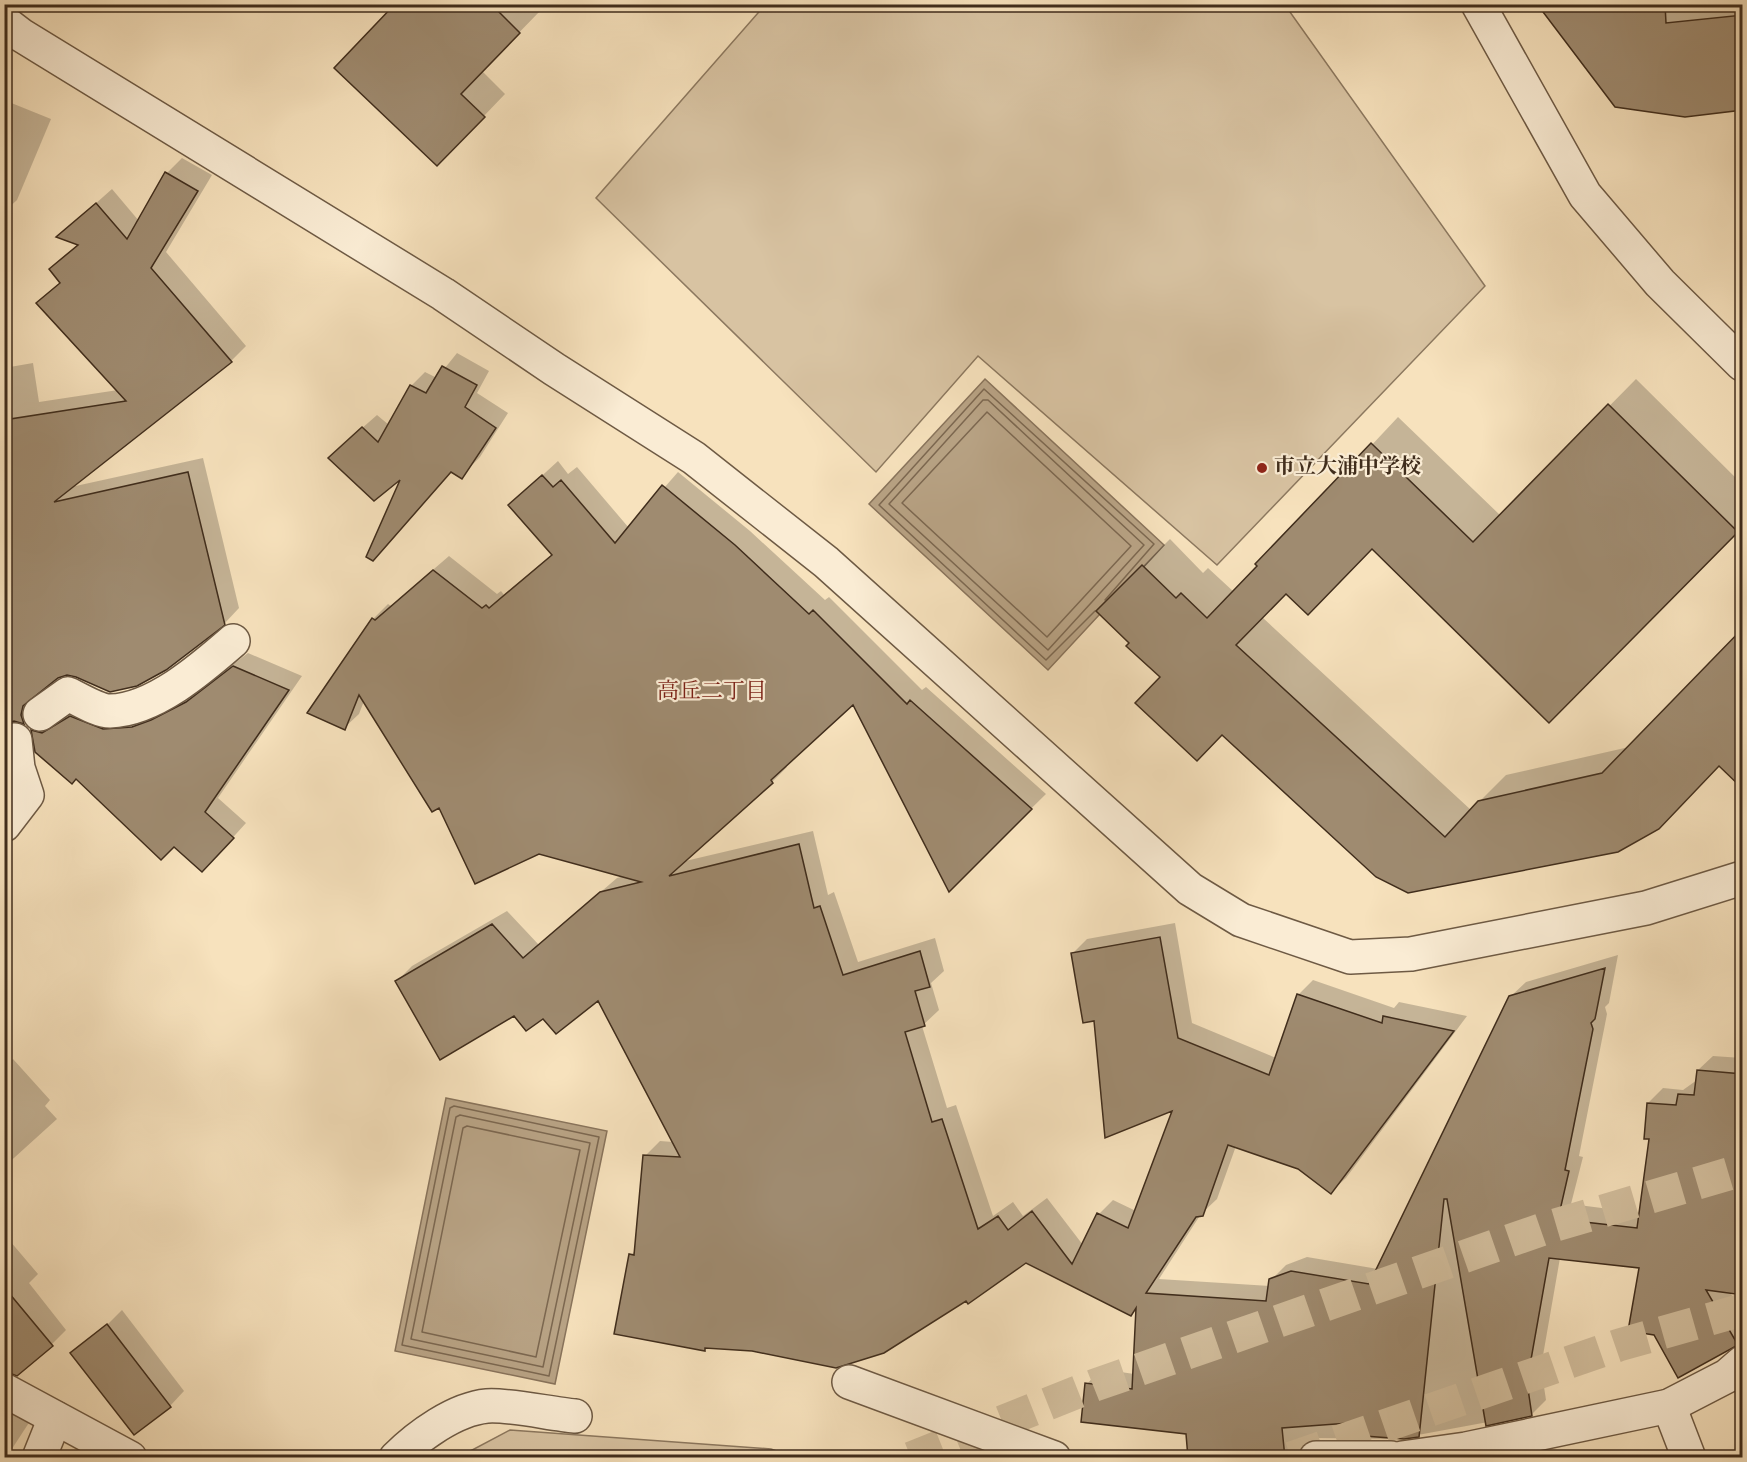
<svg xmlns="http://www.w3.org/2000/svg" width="1747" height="1462" font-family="'Sorts Mill Goudy','Noto Serif JP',serif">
<rect width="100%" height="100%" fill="#f7e2bd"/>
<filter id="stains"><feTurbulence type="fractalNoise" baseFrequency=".00333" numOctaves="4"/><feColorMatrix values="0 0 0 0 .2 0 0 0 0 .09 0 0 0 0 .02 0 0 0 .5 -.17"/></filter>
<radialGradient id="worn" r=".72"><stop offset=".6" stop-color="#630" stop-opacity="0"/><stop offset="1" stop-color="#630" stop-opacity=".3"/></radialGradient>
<g fill="#d8c3a2" stroke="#8c785f" stroke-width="1.5">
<path d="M 765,5 L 1285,5 L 1485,286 L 1217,565 L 978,356 L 876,472 L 596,198 Z"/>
<path d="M 510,1430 L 771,1449 L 793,1457 L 459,1457 Z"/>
</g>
<g fill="#b9a486" stroke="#89745c" stroke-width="1.5">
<path d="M 985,379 L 1164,545 L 1048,670 L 869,504 Z"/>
<path d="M 446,1098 L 607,1131 L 555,1384 L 395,1351 Z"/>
</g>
<g fill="#0003">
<path d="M 397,4 L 536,4 L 541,10 L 482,71 L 505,94 L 459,142 Z"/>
<path d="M 1550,4 L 1742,4 L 1742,109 Z"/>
<path d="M 4,100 L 51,119 L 17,200 L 4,212 Z"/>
<path d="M 182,158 L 212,175 L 166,252 L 246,346 L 231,361 L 71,487 L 203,458 L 239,608 L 224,624 L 76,675 L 66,674 L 56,677 L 37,693 L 39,708 L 24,723 L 14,720 L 4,616 L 4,368 L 33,363 L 39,402 L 118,390 L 38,303 L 61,282 L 51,269 L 78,244 L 59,236 L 112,189 L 139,221 L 167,173 Z"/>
<path d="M 457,353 L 489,371 L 477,393 L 508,413 L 480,457 L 466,471 L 403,474 L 344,444 L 377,415 L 389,425 L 411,386 L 425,372 L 437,378 Z"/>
<path d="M 1636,379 L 1742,484 L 1742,525 L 1549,721 L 1372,548 L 1286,592 L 1262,617 L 1471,810 L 1506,775 L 1629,747 L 1720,765 L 1408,891 L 1162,677 L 1098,611 L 1170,539 L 1203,573 L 1208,568 L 1234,592 L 1398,417 L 1501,516 Z"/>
<path d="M 558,461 L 568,474 L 577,467 L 629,528 L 678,472 L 750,531 L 825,600 L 829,597 L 922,690 L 926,687 L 1046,794 L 949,889 L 854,702 L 785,765 L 787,767 L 772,782 L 681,862 L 813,831 L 828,895 L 834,892 L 858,962 L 935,938 L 944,971 L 931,983 L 939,1010 L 922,1026 L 947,1108 L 956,1105 L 993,1216 L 1013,1202 L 1023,1216 L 1047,1198 L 1083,1245 L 1099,1214 L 1113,1200 L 1136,1211 L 1174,1108 L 1095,1019 L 1072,954 L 1087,939 L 1175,923 L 1192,1023 L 1276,1058 L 1298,995 L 1313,980 L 1394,1008 L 1399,1002 L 1467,1016 L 1346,1178 L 1331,1192 L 1299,1168 L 1236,1146 L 1217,1199 L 1201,1214 L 1159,1279 L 1270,1286 L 1271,1280 L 1286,1265 L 1307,1257 L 1378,1269 L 1510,997 L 1526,982 L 1618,955 L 1609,1003 L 1605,1007 L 1607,1014 L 1579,1156 L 1583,1157 L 1571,1204 L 1640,1213 L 1651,1138 L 1648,1103 L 1663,1088 L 1683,1090 L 1697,1080 L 1698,1070 L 1713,1056 L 1742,1058 L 1742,1294 L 1730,1292 L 1742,1314 L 1742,1338 L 1737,1344 L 1640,1267 L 1560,1258 L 1541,1367 L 1546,1400 L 1532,1414 L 1396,1439 L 1315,1438 L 1312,1445 L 1300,1458 L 1189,1458 L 1187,1433 L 1087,1384 L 1101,1369 L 1134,1374 L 1138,1307 L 1131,1314 L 1026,1261 L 967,1299 L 752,1350 L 707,1347 L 705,1349 L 631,1255 L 636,1250 L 645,1156 L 660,1141 L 673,1142 L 598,998 L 543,1017 L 515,1014 L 397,981 L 412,966 L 507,911 L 539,945 L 617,878 L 624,876 L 440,806 L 364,701 L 359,714 L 344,728 L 373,619 L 388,604 L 391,606 L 449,556 L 497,594 L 501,591 L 504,595 L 552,554 L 510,505 Z"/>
<path d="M 248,653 L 302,676 L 218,798 L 246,823 L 216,856 L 175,845 L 37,752 L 32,730 L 46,717 L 85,703 L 167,707 L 202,688 Z"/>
<path d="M 13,1059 L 50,1100 L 45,1106 L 57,1119 L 4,1167 L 4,1066 Z"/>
<path d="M 4,1234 L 38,1274 L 29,1283 L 66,1330 L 52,1344 L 4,1370 Z"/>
<path d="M 122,1310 L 184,1391 L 170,1406 L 93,1380 L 108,1324 Z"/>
<path d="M 4,1399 L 34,1415 L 6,1458 L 4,1458 Z"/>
</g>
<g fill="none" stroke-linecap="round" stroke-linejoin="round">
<g stroke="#7c6851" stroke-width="1.5">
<path d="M 983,400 L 988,400 L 1144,545 L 1048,650 L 889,504 Z"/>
<path d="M 987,412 L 1131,546 L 1047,637 L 902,503 Z"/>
<path d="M 1095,611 L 1046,660 L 879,505 L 984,389 L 1154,544 L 1105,600"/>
<path d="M 454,1106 L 599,1137 L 549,1376 L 402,1345 L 450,1108 Z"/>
<path d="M 460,1115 L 590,1143 L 543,1367 L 411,1339 L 456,1117 Z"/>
<path d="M 467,1126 L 580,1150 L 536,1357 L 422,1332 L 463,1128 Z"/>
</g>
</g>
<g fill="#9f8b70" stroke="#402d1c" stroke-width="1.5">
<path d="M 395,4 L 491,4 L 520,33 L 461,94 L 485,117 L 437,166 L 334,68 Z"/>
<path d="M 1537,4 L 1665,4 L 1666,23 L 1743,15 L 1743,110 L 1685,117 L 1615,107 Z"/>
<path d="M 165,172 L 198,191 L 151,268 L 232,362 L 54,502 L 188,472 L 225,625 L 166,670 L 137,686 L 110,692 L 76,677 L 67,675 L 58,678 L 23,706 L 21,715 L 24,724 L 14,721 L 4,725 L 4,420 L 126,401 L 36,303 L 60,283 L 49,269 L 78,245 L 56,237 L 96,203 L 127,239 Z"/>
<path d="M 442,366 L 477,385 L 465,407 L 496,428 L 462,479 L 451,472 L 373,561 L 366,557 L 400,480 L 374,501 L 328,458 L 362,427 L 378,442 L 410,385 L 426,393 Z"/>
<path d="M 1608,404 L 1738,532 L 1549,723 L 1372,549 L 1308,615 L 1286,594 L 1236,645 L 1445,837 L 1478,801 L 1602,773 L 1743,628 L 1743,789 L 1719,766 L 1659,829 L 1618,852 L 1408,893 L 1376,877 L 1222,735 L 1197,761 L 1135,703 L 1160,677 L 1126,646 L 1129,643 L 1096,611 L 1142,565 L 1176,598 L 1181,593 L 1207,618 L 1257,566 L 1255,564 L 1371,443 L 1473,542 Z"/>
<path d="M 542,475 L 553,487 L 561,480 L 615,543 L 662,485 L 735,545 L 809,614 L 813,610 L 907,704 L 910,700 L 1032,809 L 949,892 L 853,705 L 771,780 L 773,783 L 669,876 L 799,844 L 814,908 L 820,906 L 843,975 L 920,951 L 930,987 L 915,991 L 925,1026 L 905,1032 L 932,1122 L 942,1119 L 978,1229 L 998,1216 L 1008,1230 L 1032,1211 L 1072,1264 L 1097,1213 L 1128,1228 L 1172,1111 L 1105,1138 L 1094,1021 L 1083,1023 L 1071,953 L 1160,937 L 1178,1038 L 1269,1075 L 1297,994 L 1382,1023 L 1383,1016 L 1454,1031 L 1331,1194 L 1298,1169 L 1228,1145 L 1203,1216 L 1196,1217 L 1146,1293 L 1266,1301 L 1269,1279 L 1291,1271 L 1369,1284 L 1509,996 L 1605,968 L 1595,1019 L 1591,1023 L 1593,1029 L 1565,1170 L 1569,1171 L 1558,1219 L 1637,1228 L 1649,1139 L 1644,1139 L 1647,1103 L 1676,1105 L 1678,1094 L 1694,1095 L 1697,1070 L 1743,1074 L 1743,1295 L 1706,1290 L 1738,1345 L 1678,1378 L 1654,1335 L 1628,1331 L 1639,1268 L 1549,1258 L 1527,1382 L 1532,1416 L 1486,1426 L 1447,1199 L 1444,1199 L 1419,1437 L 1404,1439 L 1351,1435 L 1349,1423 L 1282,1428 L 1285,1458 L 1188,1458 L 1186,1434 L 1081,1422 L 1085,1383 L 1132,1389 L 1136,1308 L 1131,1316 L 1026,1263 L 968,1304 L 966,1301 L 884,1353 L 836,1368 L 752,1351 L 705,1348 L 705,1351 L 614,1334 L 629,1254 L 634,1255 L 643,1155 L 680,1157 L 598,1001 L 556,1034 L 543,1019 L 526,1031 L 514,1016 L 440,1060 L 395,981 L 492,924 L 523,958 L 600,892 L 641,882 L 539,854 L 475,884 L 439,808 L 432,812 L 359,695 L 345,730 L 307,713 L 372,618 L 375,620 L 433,570 L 482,608 L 486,605 L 489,608 L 552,555 L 508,505 Z"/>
<path d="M 233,666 L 289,690 L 205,812 L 234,838 L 202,872 L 174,847 L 161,860 L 76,779 L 72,784 L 35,752 L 31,730 L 42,733 L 70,716 L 103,729 L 132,727 L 151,720 L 186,702 Z"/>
<path d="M 4,1287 L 53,1346 L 17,1376 L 4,1371 Z"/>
<path d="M 107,1324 L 171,1407 L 134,1435 L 70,1353 Z"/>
</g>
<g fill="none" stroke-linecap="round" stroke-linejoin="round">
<g stroke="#d2be9d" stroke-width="33" stroke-dasharray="33 16" stroke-linecap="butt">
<path d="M 911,1458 L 1095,1385 L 1549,1227 L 1742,1170"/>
<path d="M 1291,1458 L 1619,1345 L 1742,1310"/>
</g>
<defs>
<g id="minor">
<path d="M 40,714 L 68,694 C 79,699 98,711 110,711 C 154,710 202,668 233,641"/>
<path d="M 4,825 L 27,795 L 18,768 L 15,740"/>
<path d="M 849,1382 L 1054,1458"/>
<path d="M 4,1390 L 130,1458"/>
<path d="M 1669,1406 L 1689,1458"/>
<path d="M 39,1458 L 55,1418"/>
<path d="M 396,1458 C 418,1436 455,1409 487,1406 C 507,1404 552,1414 575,1416"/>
<path d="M 1316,1458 L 1391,1458"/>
<path d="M 1402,1458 L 1466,1449 L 1669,1406 L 1727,1376 L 1742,1363"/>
</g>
<g id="tertiary">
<path d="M 1478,4 L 1585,195 L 1660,283 L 1742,364"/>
<path d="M 4,22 L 21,35 L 443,294 L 554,369 L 694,458 L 826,562 L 1190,889 L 1241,920 L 1350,957 L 1411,954 L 1646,908 L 1742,878"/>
</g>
</defs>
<use href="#minor" stroke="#6e5a44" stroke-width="36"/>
<use href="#tertiary" stroke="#6e5a44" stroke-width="36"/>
<use href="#minor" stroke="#faecd4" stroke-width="33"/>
<use href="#tertiary" stroke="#faecd4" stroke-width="33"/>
</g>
<circle fill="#8f2418" stroke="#faecd4" stroke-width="2" cx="1262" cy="468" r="6"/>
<g text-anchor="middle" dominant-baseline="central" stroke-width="4.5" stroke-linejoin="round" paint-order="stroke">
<g font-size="21" font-weight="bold" fill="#402d1c" stroke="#faecd4" text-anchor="start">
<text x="1274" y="468">市立大浦中学校</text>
</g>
<g font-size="22" fill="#7a1f14" stroke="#faecd4">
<text x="712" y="693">高丘二丁目</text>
</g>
</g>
<rect width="1747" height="1462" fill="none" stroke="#f7e2bd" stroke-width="24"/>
<rect x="6" y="6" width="1735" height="1450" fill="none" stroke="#402d1c" stroke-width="3"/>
<rect x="12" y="12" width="1723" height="1438" fill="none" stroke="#402d1c" stroke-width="1.5"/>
<rect width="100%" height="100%" filter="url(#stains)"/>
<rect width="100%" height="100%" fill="url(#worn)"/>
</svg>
